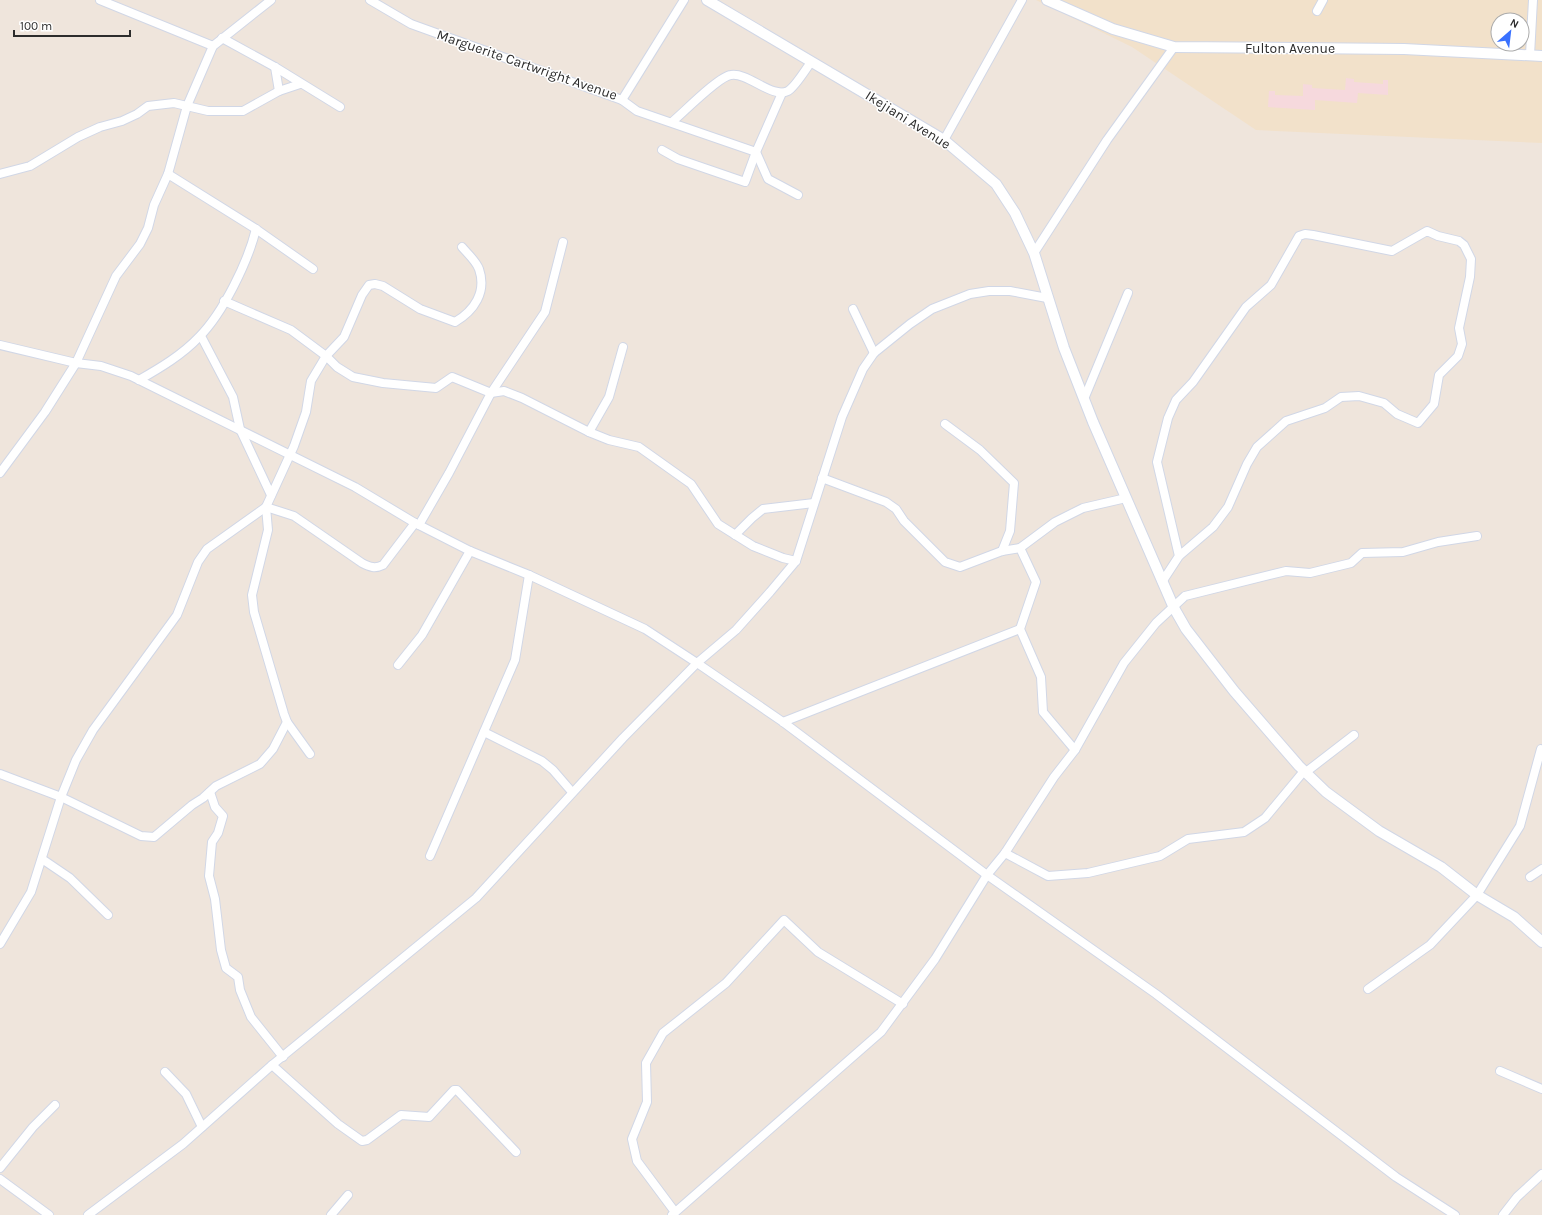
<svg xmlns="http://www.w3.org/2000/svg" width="1542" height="1215" font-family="Karla,sans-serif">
<rect width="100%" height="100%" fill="#efe5dc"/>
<path fill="#f2e1ca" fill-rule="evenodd" d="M 1036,0 L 1542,0 L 1542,143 L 1256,130 L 1132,47 ZM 1498,20 L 1522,20 L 1522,44 L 1498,44 Z"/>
<path fill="#f6d9dd" d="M 1346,78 L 1354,79 L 1354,82 L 1383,84 L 1383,80 L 1388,80 L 1388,95 L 1358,93 L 1357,103 L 1315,100 L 1315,110 L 1268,107 L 1269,91 L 1275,91 L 1275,95 L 1303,96 L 1303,84 L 1312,85 L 1312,88 L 1345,90 Z"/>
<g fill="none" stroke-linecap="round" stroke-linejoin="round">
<defs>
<g id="minor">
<path d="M 100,0 L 213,46"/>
<path d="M 271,0 L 213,46 L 187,106 L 168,174 L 154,205 L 148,228 L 140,244 L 116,276 L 76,363 L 101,366 L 131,376 L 355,487 L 415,523 L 470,551 L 529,575 L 645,629 L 697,663 L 783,722 L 987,875 L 1156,994 L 1396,1177 L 1455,1215"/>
<path d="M 370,0 L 411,24 L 622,100 L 637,111 L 756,152 L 768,179 L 798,195"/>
<path d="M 1317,11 L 1323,0"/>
<path d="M 222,38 L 275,67 L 340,107"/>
<path d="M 1530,55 L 1533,0"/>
<path d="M 275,67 L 279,91"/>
<path d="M 622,100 L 684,0"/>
<path d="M 672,122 C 683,113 719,76 731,75 C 748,72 772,99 788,91 C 795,87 806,69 811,62"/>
<path d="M 944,140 L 1022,0"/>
<path d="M 662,150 L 678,159 L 745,182 L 756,152 L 782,93"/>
<path d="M 0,174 L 30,166 L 78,137 L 100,127 L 122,121 L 137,114 L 148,106 L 174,103 L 208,111 L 243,111 L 279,91 L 300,84"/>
<path d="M 168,174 L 256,229 L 313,269"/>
<path d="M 1034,253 L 1107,140 L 1174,47"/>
<path d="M 224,301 L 291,330 L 326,356 L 337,367 L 353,377 L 383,383 L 436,388 L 452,377 L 491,393 L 504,391 L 522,398 L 589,432 L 609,440 L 639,447 L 691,484 L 718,524 L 753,546 L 783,558 L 796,561"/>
<path d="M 853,309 L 874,353"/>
<path d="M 201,336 L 233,397 L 240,429 L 271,495"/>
<path d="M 0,345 L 76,363 L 45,412 L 0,473"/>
<path d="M 139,380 C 160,368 182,355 199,337 C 223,313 248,262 256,229"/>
<path d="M 1084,399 L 1128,293"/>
<path d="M 945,424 L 980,450 L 1014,483 L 1010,531 L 1002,551"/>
<path d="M 589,432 L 609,397 L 623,347"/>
<path d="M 822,478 L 886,502 L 896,509 L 904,521 L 945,562 L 960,567 L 1002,551 L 1020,548 L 1055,522 L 1083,508 L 1126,498"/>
<path d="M 266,507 L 294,516 L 362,563 C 370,567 375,569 383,565 L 415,523"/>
<path d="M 419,525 L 449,473 L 491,393 L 545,312 L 563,242"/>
<path d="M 735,535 L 752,518 L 763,509 L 814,503"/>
<path d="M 1020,548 L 1036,582 L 1020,629 L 1041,677 L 1043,712 L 1075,750"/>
<path d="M 1162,582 L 1179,556 L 1213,527 L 1228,507 L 1247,464 L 1257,447 L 1286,421 L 1325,408 L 1341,397 L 1359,396 L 1384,403 L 1397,414 L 1418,423 L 1434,404 L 1439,375 L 1458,356 L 1462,344 L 1459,328 L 1470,277 L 1471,259 L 1464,245 L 1459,241 L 1438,236 L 1427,231 L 1392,251 L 1313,235 L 1305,234 L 1299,236 L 1271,285 L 1246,307 L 1193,382 L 1176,400 L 1168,418 L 1157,462 L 1179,556"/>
<path d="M 398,665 L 422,635 L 470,551"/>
<path d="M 783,722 L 1020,629"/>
<path d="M 484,732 L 542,761 L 553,770 L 572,792"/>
<path d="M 310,754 L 287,722 L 284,714 L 254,612 L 252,595 L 268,530 L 266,507 L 294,446 L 306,412 L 311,381 L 326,356 L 344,337 L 362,295 L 369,285 L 375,284 L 383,286 L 420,309 L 455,322 C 474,311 487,292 479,269 C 476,261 467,253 462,247"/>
<path d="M 0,774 L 61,797 L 141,836 L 154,837 L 192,805 L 203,798 L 216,786 L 260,764 L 273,749 L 287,722"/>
<path d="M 210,792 L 215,807 L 223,816 L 218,833 L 212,842 L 209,876 L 215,899 L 221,950 L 226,968 L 238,977 L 240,990 L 251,1017 L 283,1057"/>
<path d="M 1005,853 L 1048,876 L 1088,873 L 1160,856 L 1188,839 L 1244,832 L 1265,818 L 1304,771 L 1306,772 L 1354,735"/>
<path d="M 430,856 L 515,660 L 529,575"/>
<path d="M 42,859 L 70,878 L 108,915"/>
<path d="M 1530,877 L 1542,869"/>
<path d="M 0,944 L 31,892 L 61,797 L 76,760 L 93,730 L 177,615 L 198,562 L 207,549 L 266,507"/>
<path d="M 1368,989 L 1430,945 L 1477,895 L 1520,826 L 1541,749"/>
<path d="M 272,1065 L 338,1124 L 362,1141 L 367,1140 L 401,1115 L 429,1117 L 454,1090 L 457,1090 L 516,1152"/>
<path d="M 1500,1071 L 1542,1089"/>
<path d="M 165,1072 L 186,1094 L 202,1127"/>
<path d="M 0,1168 L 33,1127 L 55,1105"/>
<path d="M 0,1179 L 49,1215"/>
<path d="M 675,1212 L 637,1161 L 632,1139 L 647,1102 L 646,1063 L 663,1033 L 726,983 L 784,920 L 818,952 L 903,1004"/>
<path d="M 88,1215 L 183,1144 L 272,1065 L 476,898 L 623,738 L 697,663 L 736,630 L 770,592 L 796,561 L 842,417 L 863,369 L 874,353 L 910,324 L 932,309 L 970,294 L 989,291 L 1010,291 L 1047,298"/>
<path d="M 331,1215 L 348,1195"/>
<path d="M 672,1215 L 881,1032 L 935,959 L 987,875 L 1005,853 L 1054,777 L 1075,750 L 1124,663 L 1156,623 L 1185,596 L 1286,571 L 1310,573 L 1351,563 L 1362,553 L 1403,552 L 1438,542 L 1477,536"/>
<path d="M 1503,1215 L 1517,1197 L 1542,1174"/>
</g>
<g id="tertiary">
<path d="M 707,0 L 944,140 L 996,184 L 1015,213 L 1034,253 L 1064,348 L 1093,422 L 1174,608 L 1186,629 L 1234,691 L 1299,766 L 1326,792 L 1379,831 L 1441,867 L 1477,895 L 1514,917 L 1542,942"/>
<path d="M 1047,0 L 1113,29 L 1174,47 L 1404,49 L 1542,56"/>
</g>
</defs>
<use href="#minor" stroke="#d1d7e6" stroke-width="10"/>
<use href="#tertiary" stroke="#d1d7e6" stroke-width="12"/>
<use href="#minor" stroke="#fff" stroke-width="8"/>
<use href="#tertiary" stroke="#fff" stroke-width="10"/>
</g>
<g text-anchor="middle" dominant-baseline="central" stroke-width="3" stroke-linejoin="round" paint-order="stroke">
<g font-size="14" fill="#2c2c2c" stroke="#fff">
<text x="1290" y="48">Fulton Avenue</text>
<text transform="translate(527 65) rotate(19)">Marguerite Cartwright Avenue</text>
<text transform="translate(908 120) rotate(32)">Ikejiani Avenue</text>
</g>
</g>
<g transform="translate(1510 32) rotate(28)"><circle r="19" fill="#ffffff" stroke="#ababab"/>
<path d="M0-3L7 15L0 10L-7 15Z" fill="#3971ff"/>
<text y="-6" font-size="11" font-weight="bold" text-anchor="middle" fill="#2c2c2c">N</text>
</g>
<path d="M14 30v6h116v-6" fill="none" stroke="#2c2c2c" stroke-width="2"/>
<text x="20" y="30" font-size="12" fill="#2c2c2c" stroke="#ffffff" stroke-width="3" paint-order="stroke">100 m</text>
</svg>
